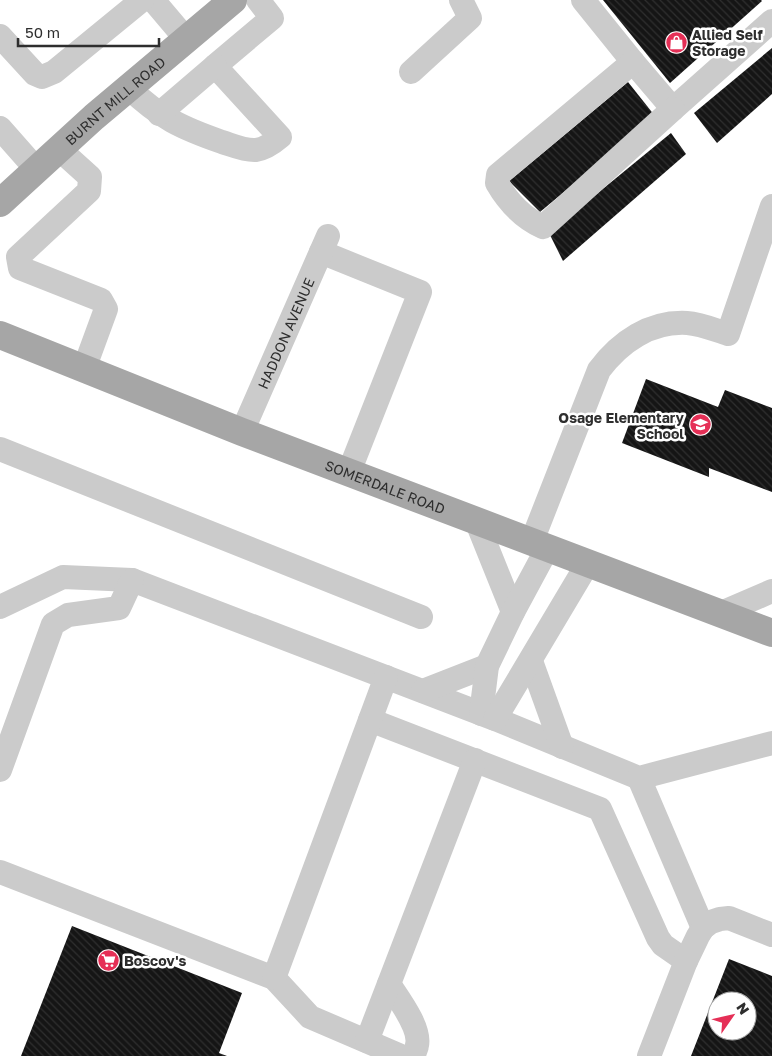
<svg xmlns="http://www.w3.org/2000/svg" width="772" height="1056" font-family="'Golos Text',sans-serif">
<defs>
<pattern id="building-back-hatch" width="6" height="6" patternUnits="userSpaceOnUse" patternTransform="scale(1.25)"><rect width="6" height="6" fill="#151515"/><path d="M-1 5l2 2M0 0l6 6M5-1l2 2" fill="none" stroke="#2f2f2f"/></pattern>
</defs>
<rect width="100%" height="100%" fill="#fff"/>
<g fill="url(#building-back-hatch)" fill-rule="evenodd">
<path d="M 603,0 L 761,0 L 762,1 L 670,83 Z"/>
<path d="M 772,48 L 772,94 L 717,143 L 694,113 Z"/>
<path d="M 628,82 L 655,116 L 540,212 L 509,181 Z"/>
<path d="M 671,133 L 686,154 L 563,261 L 549,233 Z"/>
<path d="M 646,379 L 718,407 L 725,390 L 772,408 L 772,492 L 709,468 L 709,477 L 622,443 Z"/>
<path d="M 72,926 L 242,993 L 219,1053 L 227,1056 L 21,1056 Z"/>
<path d="M 729,959 L 772,976 L 772,1056 L 691,1056 ZM 717,1001 L 747,1001 L 747,1031 L 717,1031 Z"/>
</g>
<g fill="none" stroke-linecap="round" stroke-linejoin="round">
<g stroke="#cbcbcb" stroke-width="24">
<path d="M 153,0 L 186,39"/>
<path d="M 583,0 L 633,62 L 673,109 L 772,21"/>
<path d="M 0,36 L 35,74 L 42,77 L 54,72 L 142,0"/>
<path d="M 633,62 L 498,175 L 497,183 C 508,202 523,218 543,227 L 673,109"/>
<path d="M 411,72 L 470,18 L 461,0"/>
<path d="M 129,88 C 160,118 182,128 222,142 C 232,145 245,151 256,150 C 265,149 273,143 280,137 L 215,66 L 272,18 L 258,0"/>
<path d="M 159,114 L 215,66"/>
<path d="M 0,128 L 37,170"/>
<path d="M 59,149 L 90,177 L 89,191 L 18,257 L 20,268 L 101,300 L 106,309 L 84,369"/>
<path d="M 321,252 L 420,292 L 349,472"/>
<path id="s1" d="M 242,432 L 328,236"/>
<path d="M 0,449 L 421,617"/>
<path d="M 476,520 L 513,612"/>
<path d="M 532,541 L 599,370 C 620,342 650,321 687,323 C 701,324 715,330 728,334 L 772,206"/>
<path d="M 0,607 L 63,577 L 132,580 L 495,719 L 639,778 L 772,743"/>
<path d="M 721,613 L 772,591"/>
<path d="M 531,661 L 562,747"/>
<path d="M 423,691 L 487,666"/>
<path d="M 481,714 L 487,666 L 513,612 L 548,547"/>
<path d="M 495,719 L 588,563"/>
<path d="M 370,720 L 600,809 L 658,938 L 663,945 L 686,961"/>
<path d="M 0,770 L 53,624 L 68,615 L 119,608 L 132,580"/>
<path d="M 639,778 L 703,928"/>
<path d="M 0,872 L 274,978 L 310,1017 L 401,1056"/>
<path d="M 274,978 L 386,677"/>
<path d="M 389,984 C 398,998 421,1028 417,1045 C 417,1049 414,1053 413,1056"/>
<path d="M 367,1041 L 475,760"/>
<path d="M 649,1056 L 686,961 L 698,936 L 703,928 L 711,922 L 720,919 L 729,918 L 772,935"/>
</g>
<g stroke="#a6a6a6" stroke-width="28">
<path id="s2" d="M 0,203 L 94,117 L 233,0"/>
<path id="s3" d="M 0,335 L 242,432 L 772,633"/>
</g>
</g>
<defs>
<symbol id="shop-disc" viewBox="-11 -11 22 22"><circle r="9.5" fill="#e52f56" stroke="#fff"/><path d="M-5-2.5h2.3a2.7 3.5 0 0 1 5.4 0H5L5.5 6h-11ZM-1.5-2.5h3a1.5 2.3 0 0 0-3 0Z" fill="#fff"/></symbol>
<symbol id="school-disc" viewBox="-11 -11 22 22"><circle r="9.5" fill="#e52f56" stroke="#fff"/><path d="M0-5L7-2L0 1L-7-2ZM-4 1L0 2.5L4 1V4Q0 6-4 4Z" fill="#fff"/></symbol>
<symbol id="supermarket-disc" viewBox="-11 -11 22 22"><circle r="9.5" fill="#e52f56" stroke="#fff"/><path d="M-6-5.5h2.5l.6 2H6L4.5 2H-2.5L-4.4-4H-6ZM-1.5 3.2a1.3 1.3 0 1 0 .1 0ZM3 3.2a1.3 1.3 0 1 0 .1 0Z" fill="#fff"/></symbol>
</defs>
<g fill-rule="evenodd">
<use href="#shop-disc" x="664" y="30" width="25" height="25"/>
<use href="#school-disc" x="688" y="412" width="25" height="25"/>
<use href="#supermarket-disc" x="96" y="948" width="25" height="25"/>
</g>
<g text-anchor="middle" dominant-baseline="central" stroke-width="5" stroke-linejoin="round" paint-order="stroke">
<g font-size="14" font-weight="bold" fill="#2e2e2e" stroke="#fff" text-anchor="start">
<text x="692" y="34">Allied Self<tspan x="692" dy="16">Storage</tspan></text>
<text x="684" y="417" text-anchor="end">Osage Elementary<tspan x="684" dy="16">School</tspan></text>
<text x="124" y="960">Boscov's</text>
</g>
<g font-size="14" fill="#2e2e2e" stroke="#fff">
<text stroke="none"><textPath href="#s2" startOffset="154">BURNT MILL ROAD</textPath></text>
<text stroke="none"><textPath href="#s1" startOffset="108">HADDON AVENUE</textPath></text>
<text stroke="none"><textPath href="#s3" startOffset="414">SOMERDALE ROAD</textPath></text>
</g>
</g>
<g transform="translate(732 1016) rotate(56)"><circle r="24" fill="#ffffff" stroke="#ababab"/>
<path d="M0-4L9 19L0 12L-9 19Z" fill="#e52f56"/>
<text y="-8" font-size="14" font-weight="bold" text-anchor="middle" fill="#2e2e2e">N</text>
</g>
<path d="M18 38v8h141v-8" fill="none" stroke="#2e2e2e" stroke-width="2.5"/>
<text x="25" y="38" font-size="15" fill="#2e2e2e" stroke="#ffffff" stroke-width="4" paint-order="stroke">50 m</text>
</svg>
